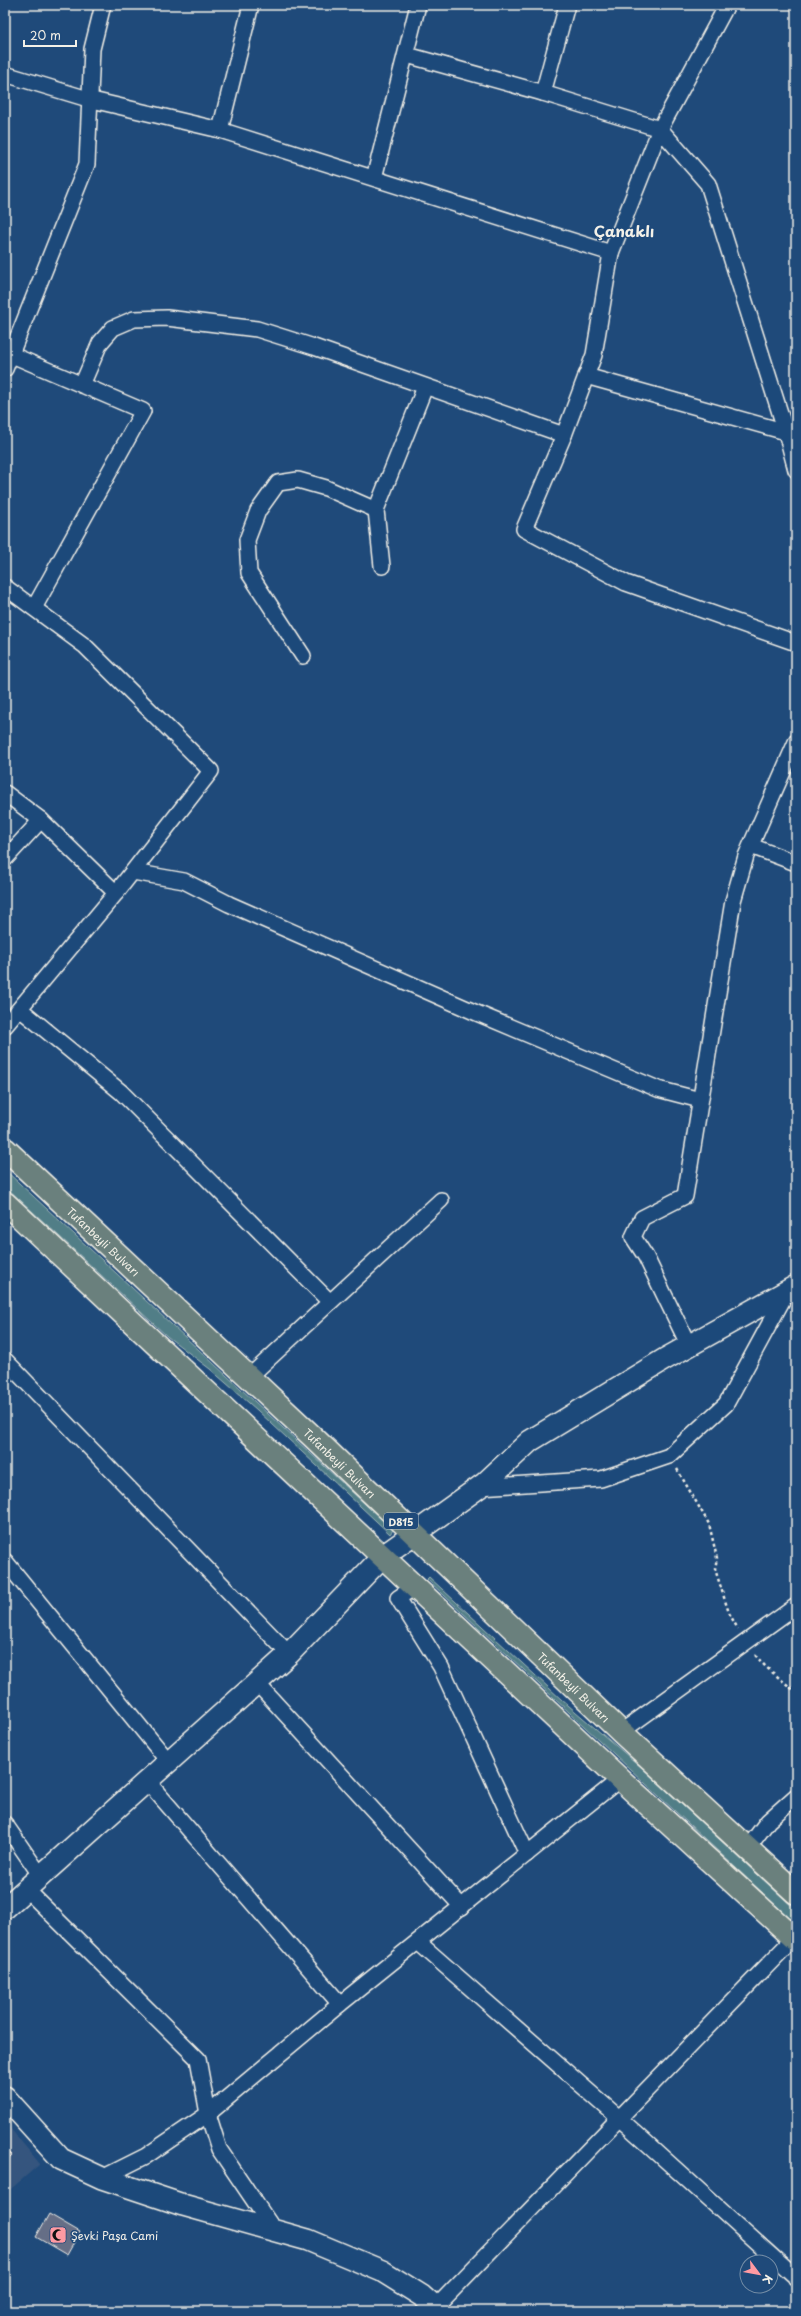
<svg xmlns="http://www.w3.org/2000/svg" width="801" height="2316" font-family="'Playpen Sans',sans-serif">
<rect width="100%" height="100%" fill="#1f4a7a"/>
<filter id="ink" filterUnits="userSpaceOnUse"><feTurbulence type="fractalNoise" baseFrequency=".025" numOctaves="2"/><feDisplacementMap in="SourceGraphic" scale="8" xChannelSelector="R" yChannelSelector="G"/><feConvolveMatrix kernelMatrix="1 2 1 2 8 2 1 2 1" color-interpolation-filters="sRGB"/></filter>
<g filter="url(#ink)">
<path fill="#34557e" d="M 5,2122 L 40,2164 L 5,2194 Z"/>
<g fill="#517e87" stroke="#a2b8b8">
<path d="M 5,1170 L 393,1530 L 390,1534 L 257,1410 L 210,1369 L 168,1337 L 5,1186 Z"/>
<path d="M 429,1577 L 562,1700 L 642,1768 L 796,1910 L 796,1924 L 479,1628 L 427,1579 Z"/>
</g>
<g fill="#656e86" stroke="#f4f1e8">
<path d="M 5,2148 L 12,2155 L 5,2162 Z"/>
<path d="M 49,2214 L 80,2232 L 67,2255 L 36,2237 Z"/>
</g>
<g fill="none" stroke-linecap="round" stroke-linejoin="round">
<defs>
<g id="street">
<path d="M 727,5 L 660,129 L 611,253 L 594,355 L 564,435 L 524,529 L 626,583 L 796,643"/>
<path d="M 407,55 L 543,93 L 660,129 L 708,184 L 786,432 L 796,470"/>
<path d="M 5,74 L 88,99 L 220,130 L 611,253"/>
<path d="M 543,93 L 567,5"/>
<path d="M 220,130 L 251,5"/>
<path d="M 374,178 L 418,5"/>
<path d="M 5,352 L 143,411 L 34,608"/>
<path d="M 5,369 L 87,164 L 92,49 L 103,5"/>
<path d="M 586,376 L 786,432 L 796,428"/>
<path d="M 82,385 L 100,343 L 113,328 L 134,319 L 167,318 L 257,329 L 314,347 L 564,435"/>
<path d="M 382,566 L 376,510 L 425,387"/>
<path d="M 5,587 L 85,646 L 211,771 L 116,893 L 5,1026"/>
<path d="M 303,656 L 249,573 L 247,540 L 258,511 L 278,483 L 298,480 L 326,488 L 376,510"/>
<path d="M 5,793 L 41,820 L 116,893"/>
<path d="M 751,846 L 796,863"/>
<path d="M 5,859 L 41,820"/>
<path d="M 133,872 L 184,881 L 229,904 L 472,1011 L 658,1089 L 700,1100"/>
<path d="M 20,1009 L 121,1092 L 330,1302"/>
<path d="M 689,1346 L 646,1257 L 633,1237 L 642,1218 L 685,1196 L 733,901 L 746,856 L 796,742"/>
<path d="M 5,1360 L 289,1654"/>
<path d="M 249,1377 L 441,1200"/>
<path d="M 479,1487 L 601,1479 L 669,1456 L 726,1404 L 788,1290"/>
<path d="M 5,1561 L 168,1761"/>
<path d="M 416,1586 L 398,1598 L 441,1667 L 527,1854"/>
<path d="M 256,1682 L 462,1907"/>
<path d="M 621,1732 L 796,1606"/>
<path d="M 147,1781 L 340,2004"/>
<path d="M 5,1824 L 41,1876"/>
<path d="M 747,1849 L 768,1821 L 796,1796"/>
<path d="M 26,1889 L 198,2059 L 208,2114 L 219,2149 L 274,2230"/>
<path d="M 418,1942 L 619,2118 L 796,2278"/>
<path d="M 102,2178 L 146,2156 L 208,2114 L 340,2004 L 620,1779"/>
<path d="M 436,2307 L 794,1938"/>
</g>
<g id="secondary">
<path d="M 5,1908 L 289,1654 L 383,1556 L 485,1483 L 530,1441 L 665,1359 L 796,1286"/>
<path d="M 5,2097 L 61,2159 L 102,2178 L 183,2205 L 308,2240 L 382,2271 L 422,2296 L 439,2311"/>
</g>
<g id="highway">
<path id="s1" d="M 5,1149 L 313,1437 L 621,1732 L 796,1893"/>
<path d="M 5,1203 L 620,1779 L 796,1940"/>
</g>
</defs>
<use href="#street" stroke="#f4f1e8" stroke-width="18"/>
<use href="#secondary" stroke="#f4f1e8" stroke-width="24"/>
<use href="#highway" stroke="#f4f1e8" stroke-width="25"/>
<g stroke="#f4f1e8" stroke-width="2.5" stroke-dasharray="3 3" stroke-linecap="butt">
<path d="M 677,1469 L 709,1524 L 717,1558 L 715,1569 L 729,1613 L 738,1629"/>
<path d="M 755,1655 L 766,1667 L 796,1692"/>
</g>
<use href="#street" stroke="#1f4a7a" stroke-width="15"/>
<use href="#secondary" stroke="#1f4a7a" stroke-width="21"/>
<use href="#highway" stroke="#6a807d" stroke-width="22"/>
</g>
</g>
<defs>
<symbol id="mosque-square" viewBox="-11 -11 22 22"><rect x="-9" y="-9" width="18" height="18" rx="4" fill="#ff9aa2" stroke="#1f4a7a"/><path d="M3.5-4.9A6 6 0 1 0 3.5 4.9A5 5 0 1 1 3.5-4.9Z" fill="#111"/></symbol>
</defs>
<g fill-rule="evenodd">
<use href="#mosque-square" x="48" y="2225" width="20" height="20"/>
</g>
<g text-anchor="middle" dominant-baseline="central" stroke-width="3" stroke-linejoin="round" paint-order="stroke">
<rect fill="#1f4a7a" stroke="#b4bfc7" stroke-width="1" x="384" y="1513" width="34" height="16" rx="3"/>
<g font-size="10" font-weight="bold" fill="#f4f1e8">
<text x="401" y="1521">D815</text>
</g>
<g font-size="11" fill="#f4f1e8" stroke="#1f4a7a">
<text stroke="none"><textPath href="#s1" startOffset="135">Tufanbeyli Bulvarı</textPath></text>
<text stroke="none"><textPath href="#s1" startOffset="459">Tufanbeyli Bulvarı</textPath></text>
<text stroke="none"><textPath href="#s1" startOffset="783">Tufanbeyli Bulvarı</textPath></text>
</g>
<g font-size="11" fill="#f4f1e8" stroke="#1f4a7a" text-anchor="start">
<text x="71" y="2235">Şevki Paşa Cami</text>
</g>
<g font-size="15" font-weight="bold" fill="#f4f1e8" stroke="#1f4a7a">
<text x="624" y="230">Çanaklı</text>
</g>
</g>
<rect width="801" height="2316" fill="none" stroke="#1f4a7a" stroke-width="20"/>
<rect x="10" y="10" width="781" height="2296" fill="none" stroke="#f4f1e8" stroke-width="1.5" filter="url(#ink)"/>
<g transform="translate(759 2274) rotate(122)"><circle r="19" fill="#1f4a7a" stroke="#748da6"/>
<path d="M0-3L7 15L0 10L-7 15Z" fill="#ff9aa2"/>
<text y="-6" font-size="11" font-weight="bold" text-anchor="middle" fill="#f4f1e8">K</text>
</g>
<path d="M24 40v6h52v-6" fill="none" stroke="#f4f1e8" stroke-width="2"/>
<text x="30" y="40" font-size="12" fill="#f4f1e8" stroke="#1f4a7a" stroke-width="3" paint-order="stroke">20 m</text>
</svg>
